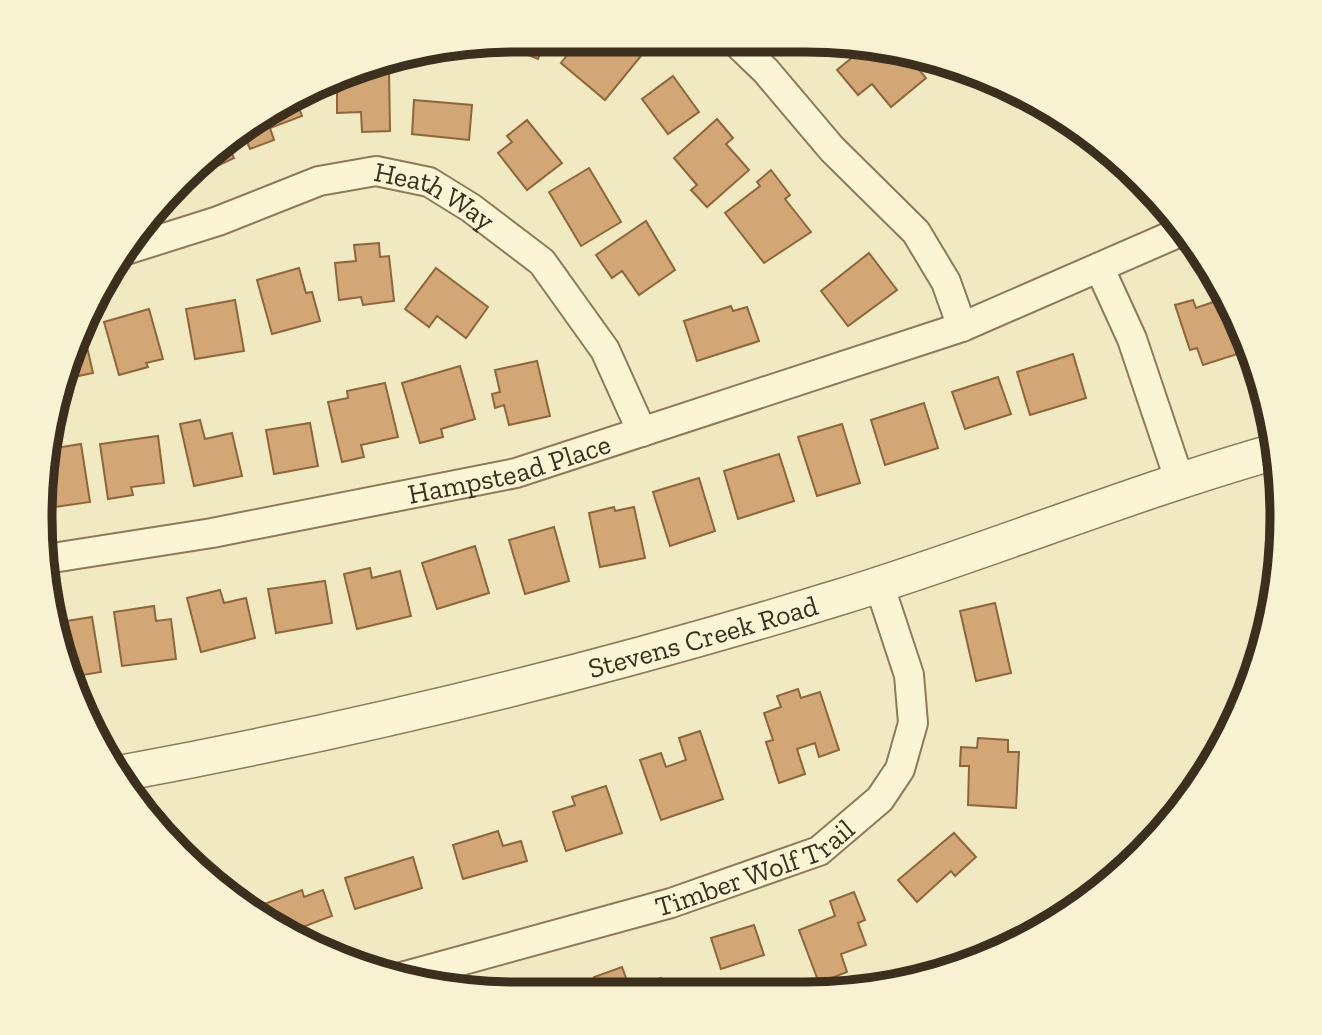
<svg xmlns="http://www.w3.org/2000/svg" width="1322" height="1035" font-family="'Zilla Slab',serif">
<rect width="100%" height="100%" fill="#f1e9c2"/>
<g fill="#d2a775" stroke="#8e663c" stroke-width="2">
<path d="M 518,40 L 545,40 L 538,59 L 498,43 Z"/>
<path d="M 579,40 L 623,41 L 641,56 L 605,100 L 561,63 Z"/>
<path d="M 865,47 L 907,55 L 926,78 L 891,107 L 872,84 L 858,95 L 837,70 Z"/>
<path d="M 389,69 L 390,131 L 362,132 L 361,112 L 337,113 L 337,80 L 363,70 Z"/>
<path d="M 673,76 L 699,112 L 668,134 L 642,99 Z"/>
<path d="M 295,98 L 302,116 L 270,128 L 274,140 L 250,149 L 243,132 L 279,104 Z"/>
<path d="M 414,100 L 472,105 L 469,140 L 412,134 Z"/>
<path d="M 717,119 L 733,138 L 726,144 L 749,170 L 707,207 L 691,190 L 697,185 L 674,158 Z"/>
<path d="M 527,120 L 562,163 L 527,190 L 498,153 L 512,142 L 507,136 Z"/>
<path d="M 227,144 L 234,158 L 211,169 L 206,160 Z"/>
<path d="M 589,168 L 621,222 L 581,246 L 549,192 Z"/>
<path d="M 771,170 L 790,195 L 785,199 L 811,232 L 764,263 L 725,213 L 760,186 L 757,182 Z"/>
<path d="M 646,221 L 675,270 L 639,295 L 622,271 L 612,278 L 596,255 Z"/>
<path d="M 379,243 L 380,257 L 389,256 L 394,301 L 363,305 L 361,297 L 339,300 L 335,263 L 356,261 L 354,245 Z"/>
<path d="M 869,253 L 897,290 L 848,326 L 821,291 Z"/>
<path d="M 299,268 L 306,293 L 312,292 L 320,321 L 272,334 L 257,280 Z"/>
<path d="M 436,268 L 488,307 L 466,338 L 437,316 L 429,327 L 405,309 Z"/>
<path d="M 1218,279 L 1250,350 L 1203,365 L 1197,348 L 1190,350 L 1175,305 L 1193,300 L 1196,308 L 1219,300 L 1213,280 Z"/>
<path d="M 235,300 L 244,351 L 195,359 L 186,309 Z"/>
<path d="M 731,306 L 733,311 L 747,307 L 759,341 L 697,361 L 684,321 Z"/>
<path d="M 149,309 L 163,359 L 146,363 L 148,367 L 119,375 L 104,322 Z"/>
<path d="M 83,329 L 93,373 L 64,379 L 63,377 Z"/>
<path d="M 1073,354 L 1086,398 L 1030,415 L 1017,372 Z"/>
<path d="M 537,361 L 550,416 L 509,425 L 504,405 L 495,408 L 492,394 L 500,392 L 495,370 Z"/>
<path d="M 460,366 L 475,419 L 441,429 L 443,437 L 420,443 L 402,383 Z"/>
<path d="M 998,377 L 1011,414 L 965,429 L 952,392 Z"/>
<path d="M 385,383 L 398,437 L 361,445 L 364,457 L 342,462 L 328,402 L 348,398 L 347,391 Z"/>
<path d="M 924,403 L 938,448 L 885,465 L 871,420 Z"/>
<path d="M 200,420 L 205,439 L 232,433 L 242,476 L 194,486 L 180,424 Z"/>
<path d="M 310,423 L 318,466 L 274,474 L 266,430 Z"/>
<path d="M 842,424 L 860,483 L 817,496 L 798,437 Z"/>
<path d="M 158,436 L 164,483 L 131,487 L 133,495 L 108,499 L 100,444 Z"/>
<path d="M 81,444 L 90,502 L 41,509 L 49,449 Z"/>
<path d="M 779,454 L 794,501 L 738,519 L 724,471 Z"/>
<path d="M 699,478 L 715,531 L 670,546 L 653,492 Z"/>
<path d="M 614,507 L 615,511 L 634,507 L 645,558 L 600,567 L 589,513 Z"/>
<path d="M 554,527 L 569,581 L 525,594 L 509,540 Z"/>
<path d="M 475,546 L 489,593 L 437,609 L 422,563 Z"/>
<path d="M 370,568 L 372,578 L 400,571 L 411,616 L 357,629 L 344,574 Z"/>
<path d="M 325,581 L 332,623 L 276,633 L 268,589 Z"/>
<path d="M 220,590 L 224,603 L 246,598 L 255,638 L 201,652 L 187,598 Z"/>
<path d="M 995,603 L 1011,673 L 976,681 L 960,611 Z"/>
<path d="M 154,606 L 156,621 L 171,619 L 176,659 L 122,666 L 114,612 Z"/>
<path d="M 92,617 L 101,672 L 71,677 L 57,641 L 54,623 Z"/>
<path d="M 798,689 L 801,698 L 820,692 L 839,750 L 819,757 L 815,743 L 797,749 L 805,774 L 779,783 L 766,742 L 773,740 L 764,713 L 781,707 L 777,696 Z"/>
<path d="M 700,731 L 723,799 L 661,820 L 640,760 L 661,753 L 666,767 L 686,760 L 679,738 Z"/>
<path d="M 978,738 L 1008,740 L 1008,752 L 1019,752 L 1016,808 L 968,805 L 969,766 L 960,766 L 961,747 L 977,748 Z"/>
<path d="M 606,786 L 622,833 L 566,851 L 553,812 L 575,805 L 572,797 Z"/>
<path d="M 498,831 L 503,846 L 521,841 L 527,861 L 463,879 L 453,845 Z"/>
<path d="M 954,833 L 976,857 L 955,876 L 951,871 L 917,902 L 898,880 Z"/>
<path d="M 413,857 L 422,888 L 355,909 L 345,878 Z"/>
<path d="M 302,890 L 304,897 L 323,890 L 332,916 L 287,933 L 248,910 Z"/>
<path d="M 854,892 L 865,920 L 858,923 L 866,945 L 841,954 L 847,972 L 819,983 L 799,930 L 835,916 L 830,901 Z"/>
<path d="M 754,925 L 764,955 L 721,969 L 711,938 Z"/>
<path d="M 622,967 L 630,989 L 661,978 L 666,990 L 598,989 L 594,977 Z"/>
</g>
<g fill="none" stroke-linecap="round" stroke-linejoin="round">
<defs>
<g id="minor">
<path d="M 735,41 L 766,71 L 832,149 L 916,232 L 946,282 L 962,327"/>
<path id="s1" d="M 126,250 L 218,221 L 319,181 L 376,171 L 429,182 L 471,208 L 542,262 L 605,350 L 642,432"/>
<path d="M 1100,269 L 1132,339 L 1179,479"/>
<path id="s2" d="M 46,559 L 212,533 L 516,473 L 962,327 L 1180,232"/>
<path id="s3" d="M 398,978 L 671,903 L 819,851 L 880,799 L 900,769 L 913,723 L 909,675 L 879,584"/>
</g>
<g id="tertiary">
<path id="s4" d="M 117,774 C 361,729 603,670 840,597 C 987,552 1129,493 1277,451"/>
</g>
</defs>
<use href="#minor" stroke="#8d7a58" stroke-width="32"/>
<use href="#tertiary" stroke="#8d7a58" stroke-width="38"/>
<use href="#minor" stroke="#fbf5d6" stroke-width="28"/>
<use href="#tertiary" stroke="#fbf5d6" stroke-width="35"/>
</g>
<g text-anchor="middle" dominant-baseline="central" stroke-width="5" stroke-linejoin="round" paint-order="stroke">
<g font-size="28" fill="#3c2f1d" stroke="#f8f2d3">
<text stroke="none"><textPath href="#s1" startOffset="327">Heath Way</textPath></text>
<text stroke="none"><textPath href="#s2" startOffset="472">Hampstead Place</textPath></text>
<text stroke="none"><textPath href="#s4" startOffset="602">Stevens Creek Road</textPath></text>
<text stroke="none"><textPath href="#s3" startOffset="374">Timber Wolf Trail</textPath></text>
</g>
</g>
<path d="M0 0H1322V1035H0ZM517 52H805A465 465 0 0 1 1270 517V517A465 465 0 0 1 805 982H517A465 465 0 0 1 52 517V517A465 465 0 0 1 517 52Z" fill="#f8f2d3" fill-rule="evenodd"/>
<path fill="none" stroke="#3c2f1d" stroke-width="9" d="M517 52H805A465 465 0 0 1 1270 517V517A465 465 0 0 1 805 982H517A465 465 0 0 1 52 517V517A465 465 0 0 1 517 52Z"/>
</svg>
